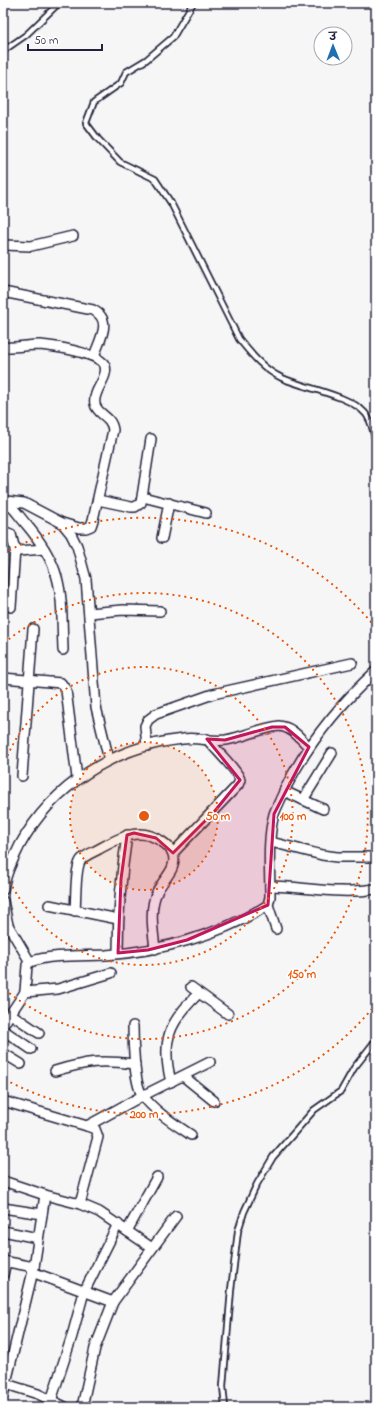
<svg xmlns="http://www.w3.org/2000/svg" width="379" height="1410" font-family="'Indie Flower','Playpen Sans Deva',sans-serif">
<rect width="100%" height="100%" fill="#f6f6f7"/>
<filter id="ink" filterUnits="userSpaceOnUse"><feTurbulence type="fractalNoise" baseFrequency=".025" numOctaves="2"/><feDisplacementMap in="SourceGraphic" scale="8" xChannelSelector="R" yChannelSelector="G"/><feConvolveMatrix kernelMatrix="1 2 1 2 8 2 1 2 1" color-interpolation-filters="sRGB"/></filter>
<g filter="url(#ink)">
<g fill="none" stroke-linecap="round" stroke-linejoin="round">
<defs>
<g id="lane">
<path d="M 193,3 L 173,37 L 146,60 L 126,72 L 121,83 L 94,102 L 86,123 L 98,139 L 120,162 L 155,179 L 171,203 L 239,339 C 251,354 264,370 282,378 C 304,388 349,395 365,413 C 372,420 373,433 376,442"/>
<path d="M 3,51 L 26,35 L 59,3"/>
<path d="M 225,1407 L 223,1386 L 231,1290 L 238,1231 L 244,1212 L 257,1184 L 273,1157 L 314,1110 L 341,1091 L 354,1068 L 376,1040"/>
</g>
<g id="street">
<path d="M 3,245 L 31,246 L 73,236"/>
<path d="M 3,292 L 93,310 C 113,320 100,339 94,356"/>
<path d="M 3,347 C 15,348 27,345 40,345 C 52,346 101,353 105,366 C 109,378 92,391 95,404 C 97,415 111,415 113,430 L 93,520 L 91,526 L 86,528 L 79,528 L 62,523"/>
<path d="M 143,497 L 206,513"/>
<path d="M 3,499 C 12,505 19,516 26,524 C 65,570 61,593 63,650"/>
<path d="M 98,500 L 131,507 L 135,507 L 141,503 L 151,439"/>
<path d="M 6,501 L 24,503 L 62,523 L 71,534 L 77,546 L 86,579 L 96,707 L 109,760"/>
<path d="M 3,531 L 11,534 L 14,546 L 19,551 L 44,549"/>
<path d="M 162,538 L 169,503"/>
<path d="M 11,607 L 15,549"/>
<path d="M 89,613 L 123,610 L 160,611"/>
<path d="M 3,678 L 61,683 L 66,690 L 77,778"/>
<path d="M 147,746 L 145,726 L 148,720 L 156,714 L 213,694 L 352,663"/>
<path d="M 22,776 L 33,629"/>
<path d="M 284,791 L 323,809"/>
<path d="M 303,800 L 332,753"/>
<path d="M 271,842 L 322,855 L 337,857 L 376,857"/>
<path d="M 173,853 L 238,785 L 240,780 C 239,772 214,748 207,739"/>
<path d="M 270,886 C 307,887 339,895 376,889"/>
<path d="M 3,890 C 5,874 13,860 20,845 C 53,785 115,746 183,739 C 197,737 212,742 226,740 C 244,737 261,728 279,726 C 292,727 300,738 309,747"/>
<path d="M 3,901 L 8,925 L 30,962"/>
<path d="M 49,905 L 118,919"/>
<path d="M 268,905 L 276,929"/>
<path d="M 75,911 C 76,900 75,868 81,860 C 85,855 94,852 99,849 C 119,838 139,826 161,841 C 166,844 171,849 173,854 C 178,869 162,880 157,892 C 149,909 153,930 155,949"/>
<path d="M 118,953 C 118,913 121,875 127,835"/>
<path d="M 191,987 L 228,1014"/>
<path d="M 25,992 L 58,989 L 111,973"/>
<path d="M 11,1014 L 39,1033"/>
<path d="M 3,1025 L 25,992 L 27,965 L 30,962 C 50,954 84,956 106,955 C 161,951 221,935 268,905 L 270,897 C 270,870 267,840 274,814 C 277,806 282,797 285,789 C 307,745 340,704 376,671"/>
<path d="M 133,1026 C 133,1041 134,1086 143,1096 C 155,1112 175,1124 191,1135"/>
<path d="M 3,1030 L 31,1049"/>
<path d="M 3,1053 L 21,1064"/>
<path d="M 55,1071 C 88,1061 101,1060 135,1064"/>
<path d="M 183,1076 L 214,1101"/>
<path d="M 171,1082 C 161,1042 168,1023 198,994"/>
<path d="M 3,1101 L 87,1126 L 142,1096 L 210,1062"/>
<path d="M 3,1181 L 45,1195 L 80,1204 L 99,1212 L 152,1248"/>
<path d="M 80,1204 L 98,1137 L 95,1129 L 87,1126"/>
<path d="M 3,1208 L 42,1214"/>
<path d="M 3,1231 L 38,1238"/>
<path d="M 127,1231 L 157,1177"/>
<path d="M 3,1261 L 34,1267"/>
<path d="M 32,1272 L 113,1302"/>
<path d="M 3,1275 L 6,1262"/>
<path d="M 6,1384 L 38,1394 L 65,1407"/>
<path d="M 3,1395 L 34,1267 L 45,1195"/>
<path d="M 49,1407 L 72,1336 L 84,1292 L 118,1224"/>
<path d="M 82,1407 L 95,1348 L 113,1302 L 176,1216"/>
</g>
</defs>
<use href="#lane" stroke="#22223b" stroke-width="8"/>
<use href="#street" stroke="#22223b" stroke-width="12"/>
<use href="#lane" stroke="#fff" stroke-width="4.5"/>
<use href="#street" stroke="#fff" stroke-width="9"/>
</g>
</g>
<path fill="#c2185b" fill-opacity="0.2" stroke="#c2185b" stroke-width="3" stroke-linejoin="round" d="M 272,727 L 285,727 L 309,747 L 274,814 L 268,905 L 187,940 L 148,950 L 118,953 L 121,879 L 127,835 L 134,833 L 156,838 L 173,853 L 214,812 L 240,780 L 207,739 L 225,740 Z"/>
<circle cx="144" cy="816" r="74" fill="#e8590c" fill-opacity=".12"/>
<g fill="none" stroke="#e8590c" stroke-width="2" stroke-dasharray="2 4">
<circle cx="144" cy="816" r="74"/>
<path d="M3 767A149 149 0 1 1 3 865"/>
<path d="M4 643A223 223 0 1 1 4 989"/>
<path d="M376 1004A298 298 0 0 1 4 1079M4 553A298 298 0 0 1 376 628"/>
</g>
<circle cx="144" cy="816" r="6" fill="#e8590c" stroke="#fff" stroke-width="2"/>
<g font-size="12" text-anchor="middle" font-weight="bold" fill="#e8590c" stroke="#fff" stroke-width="3" stroke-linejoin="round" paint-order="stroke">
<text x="218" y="820">50 m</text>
<text x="293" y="820">100 m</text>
<text x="302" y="978">150 m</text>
<text x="144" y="1118">200 m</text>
</g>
<rect width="379" height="1410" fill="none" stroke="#fff" stroke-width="16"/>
<rect x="8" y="8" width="363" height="1394" fill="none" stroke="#22223b" stroke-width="1.5" filter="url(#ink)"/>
<g transform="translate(333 46) rotate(359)"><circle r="19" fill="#ffffff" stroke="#a7a7b1"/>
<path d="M0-3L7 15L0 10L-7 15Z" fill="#1f6fb2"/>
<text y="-6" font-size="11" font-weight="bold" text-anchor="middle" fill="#22223b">उ</text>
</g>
<path d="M28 44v6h74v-6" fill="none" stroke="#22223b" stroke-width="2"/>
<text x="34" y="44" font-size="12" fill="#22223b" stroke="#ffffff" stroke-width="3" paint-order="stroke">50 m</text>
</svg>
